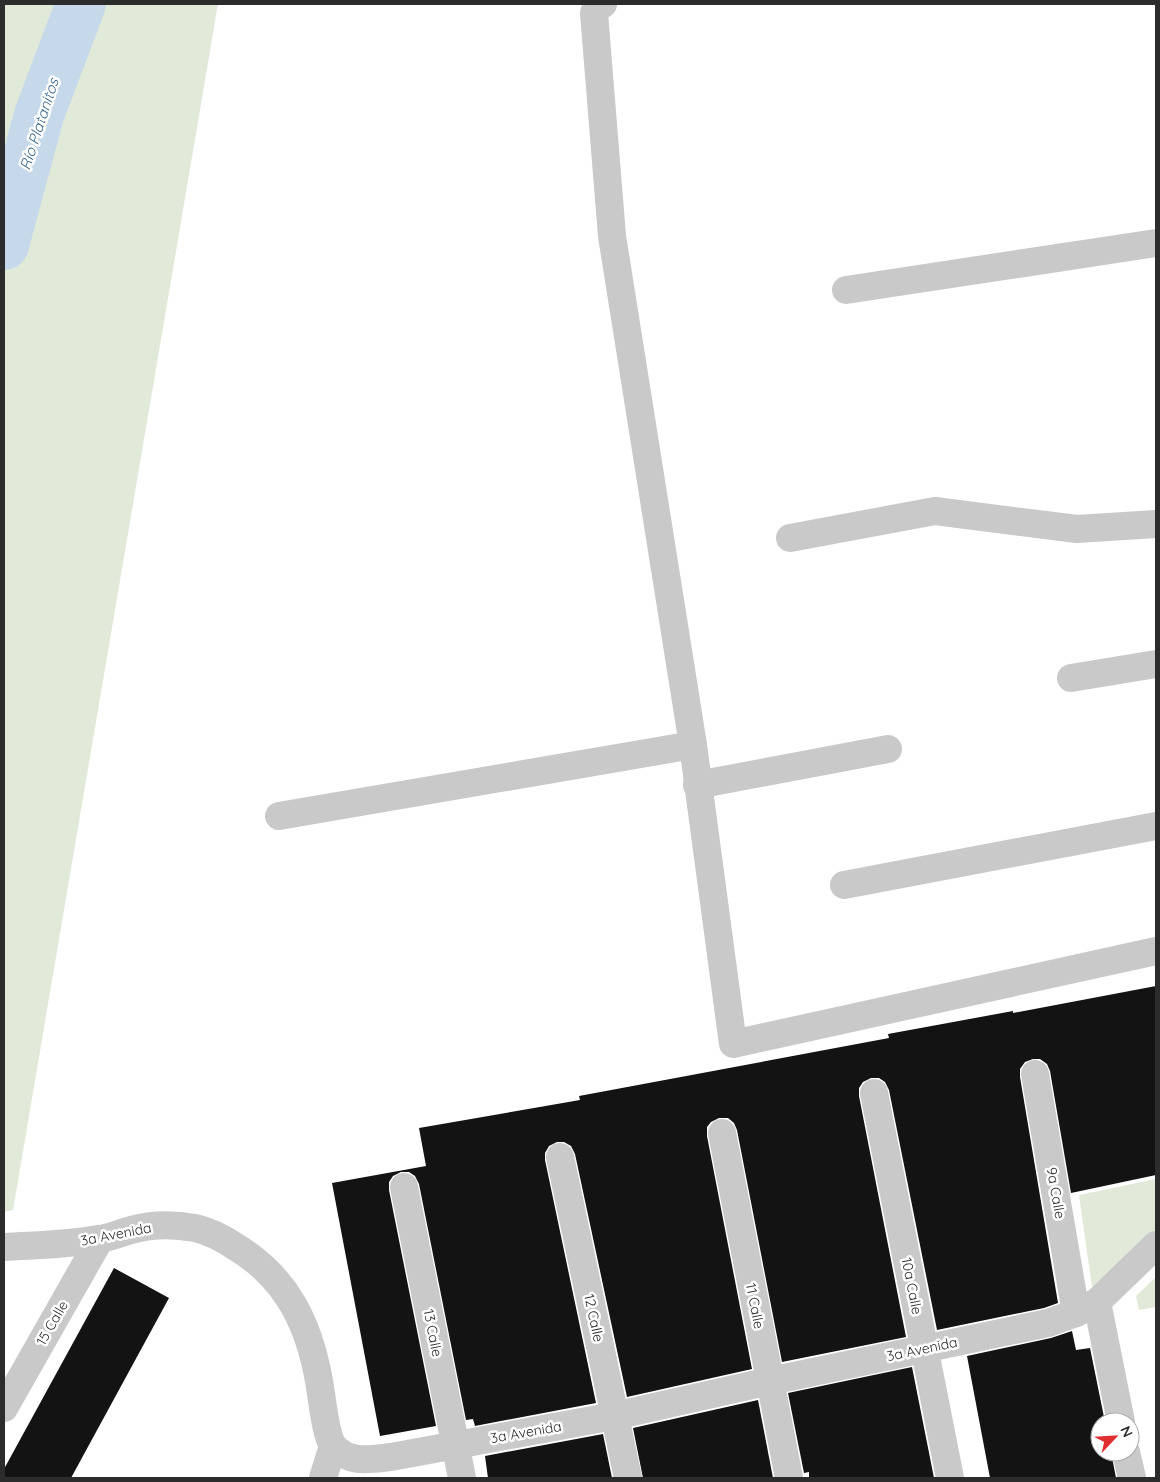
<svg xmlns="http://www.w3.org/2000/svg" width="1160" height="1482" font-family="Quicksand,sans-serif">
<rect width="100%" height="100%" fill="#fff"/>
<g fill="#e1e9d9">
<path d="M 4,4 L 218,4 L 13,1210 L 4,1212 Z"/>
<path d="M 1156,1179 L 1156,1231 L 1092,1287 L 1079,1195 Z"/>
<path d="M 1156,1277 L 1156,1307 L 1139,1310 L 1136,1296 Z"/>
</g>
<g fill="none" stroke-linecap="round" stroke-linejoin="round">
<path stroke="#c5d9ea" stroke-width="50" d="M 4,245 L 39,115 L 81,4"/>
</g>
<g fill="#131313">
<path d="M 1156,986 L 1156,1175 L 1071,1193 L 1050,1071 L 1047,1064 L 1040,1059 L 1033,1059 L 1025,1062 L 1020,1069 L 1020,1077 L 1058,1303 L 1044,1308 L 937,1330 L 889,1090 L 885,1082 L 879,1078 L 871,1078 L 863,1082 L 859,1088 L 859,1096 L 906,1337 L 782,1362 L 737,1130 L 734,1123 L 728,1118 L 719,1118 L 711,1122 L 707,1127 L 707,1136 L 752,1369 L 627,1397 L 575,1154 L 571,1146 L 564,1142 L 557,1142 L 549,1146 L 545,1153 L 545,1160 L 596,1403 L 475,1426 L 473,1419 L 466,1420 L 419,1184 L 415,1176 L 409,1172 L 401,1172 L 393,1176 L 389,1182 L 389,1190 L 436,1426 L 380,1436 L 332,1183 L 426,1166 L 419,1128 L 580,1100 L 579,1096 L 889,1038 L 888,1034 L 1013,1011 L 1013,1013 Z"/>
<path d="M 114,1268 L 169,1298 L 71,1478 L 4,1478 L 4,1469 Z"/>
<path d="M 1072,1331 L 1076,1350 L 1090,1348 L 1105,1422 L 1100,1422 L 1100,1452 L 1111,1452 L 1116,1478 L 990,1478 L 967,1356 L 1051,1338 Z"/>
<path d="M 912,1367 L 934,1478 L 809,1478 L 809,1472 L 804,1473 L 788,1393 Z"/>
<path d="M 758,1400 L 773,1478 L 643,1478 L 633,1428 Z"/>
<path d="M 603,1434 L 612,1478 L 488,1478 L 485,1456 Z"/>
</g>
<g fill="none" stroke-linecap="round" stroke-linejoin="round">
<g stroke="#c9c9c9" stroke-width="28">
<path d="M 603,4 L 596,8 L 594,13 L 612,236 L 693,745 L 733,1044 L 1156,951"/>
<path d="M 846,290 L 1156,243"/>
<path d="M 790,538 L 935,511 L 1077,529 L 1156,524"/>
<path d="M 1071,678 L 1156,664"/>
<path d="M 697,785 L 888,749"/>
<path d="M 279,816 L 693,745"/>
<path d="M 844,885 L 1156,826"/>
<path d="M 1035,1074 L 1076,1313"/>
<path d="M 874,1093 L 950,1478"/>
<path d="M 722,1133 L 789,1478"/>
<path d="M 560,1157 L 628,1478"/>
<path d="M 404,1187 L 462,1478"/>
<path d="M 4,1247 C 35,1245 67,1245 98,1239 C 109,1238 120,1233 131,1230 C 152,1224 174,1224 195,1228 C 209,1231 224,1239 236,1247 C 287,1278 309,1324 319,1381 C 322,1396 325,1436 334,1447 C 350,1464 371,1459 391,1457 L 614,1416 L 770,1381 L 1048,1323 L 1076,1313 L 1097,1302 L 1156,1245"/>
<path d="M 1097,1302 L 1121,1422"/>
<path d="M 4,1408 L 100,1239"/>
<path d="M 1126,1452 L 1132,1478"/>
<path d="M 323,1478 L 333,1446"/>
</g>
</g>
<g text-anchor="middle" dominant-baseline="central" stroke-width="5" stroke-linejoin="round" paint-order="stroke">
<g font-size="14" fill="#2c2c2c" stroke="#fff">
<text transform="translate(1056 1193) rotate(80)">9a Calle</text>
<text transform="translate(116 1234) rotate(-11)">3a Avenida</text>
<text transform="translate(912 1286) rotate(79)">10a Calle</text>
<text transform="translate(755 1306) rotate(79)">11 Calle</text>
<text transform="translate(594 1318) rotate(78)">12 Calle</text>
<text transform="translate(52 1323) rotate(-60)">15 Calle</text>
<text transform="translate(433 1333) rotate(79)">13 Calle</text>
<text transform="translate(922 1349) rotate(-12)">3a Avenida</text>
<text transform="translate(526 1432) rotate(-10)">3a Avenida</text>
</g>
<g font-size="15" font-style="italic" fill="#3c678b" stroke="#fff">
<text transform="translate(39 124) rotate(-72)">Río Platanitos</text>
</g>
</g>
<rect width="1160" height="1482" fill="none" stroke="#2c2c2c" stroke-width="10"/>
<g transform="translate(1115 1437) rotate(65)"><circle r="24" fill="#ffffff" stroke="#ababab"/>
<path d="M0-4L9 19L0 12L-9 19Z" fill="#e12f30"/>
<text y="-8" font-size="14" font-weight="bold" text-anchor="middle" fill="#2c2c2c">N</text>
</g>
</svg>
